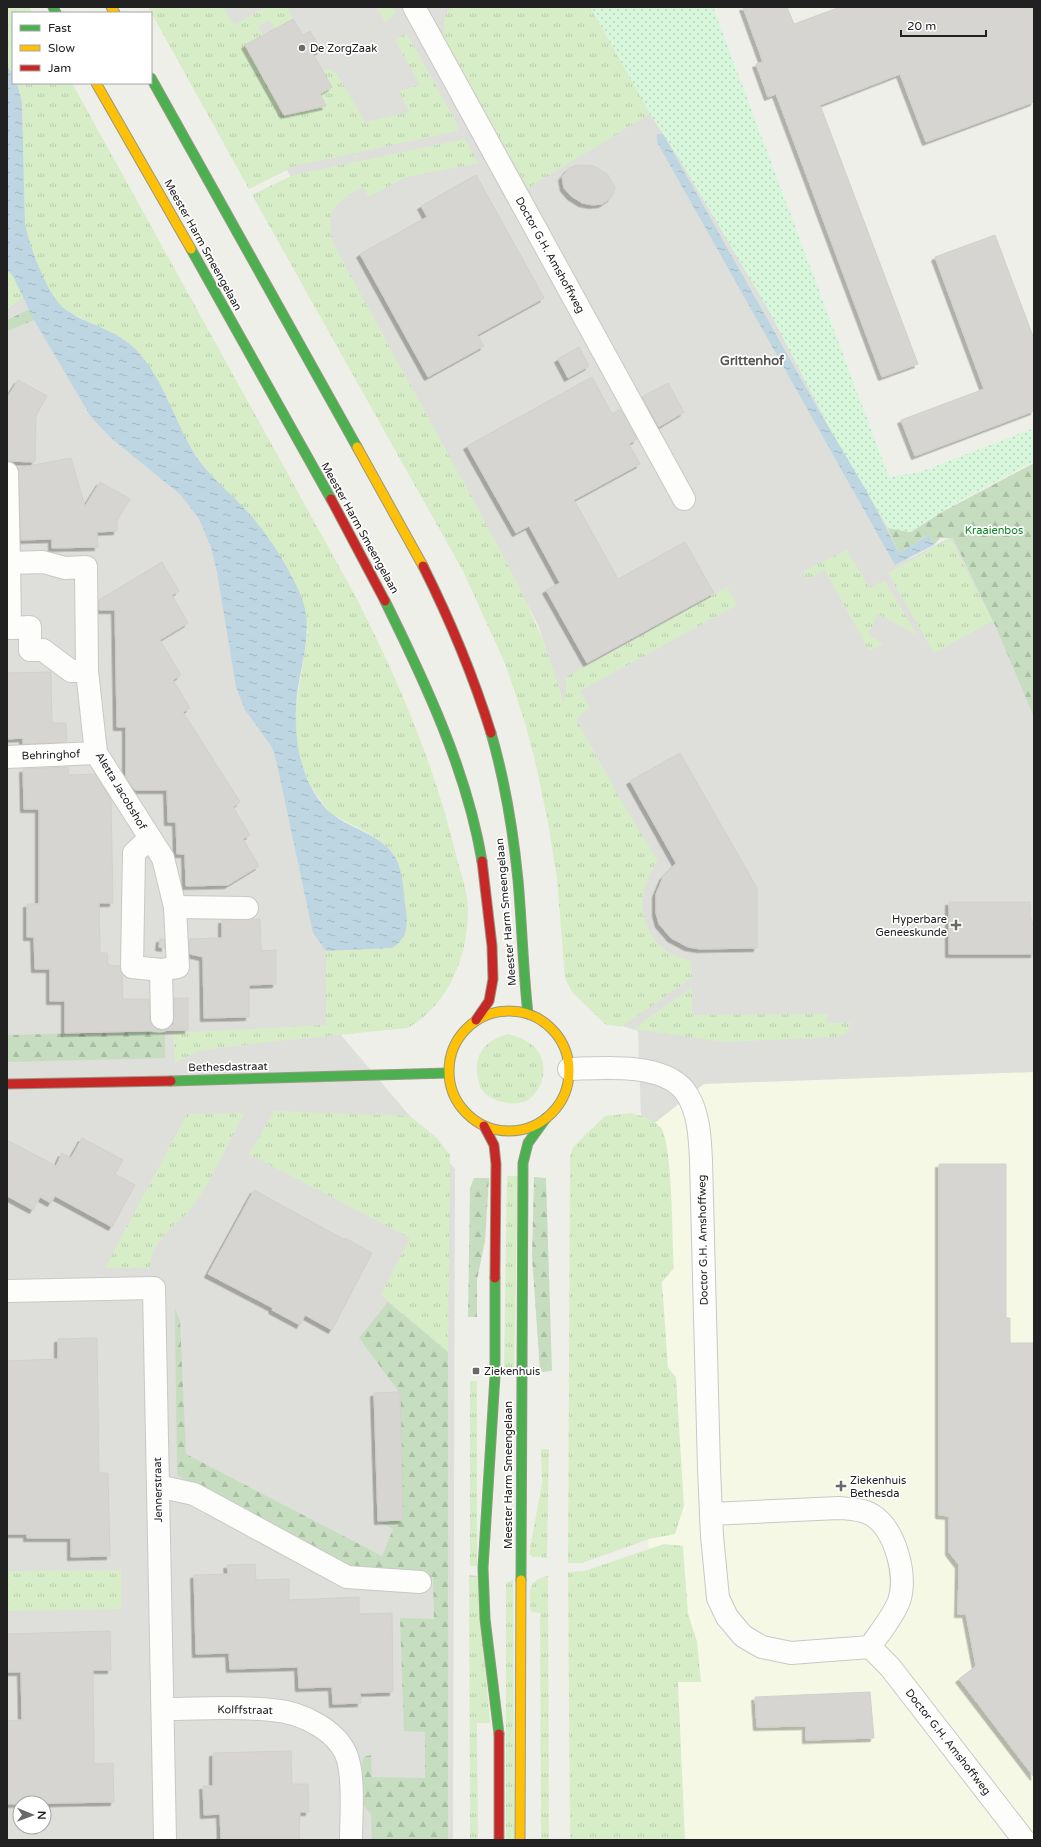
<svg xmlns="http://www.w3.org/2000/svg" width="1041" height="1847" font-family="'Varela Round',sans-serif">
<defs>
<pattern id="grass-tufts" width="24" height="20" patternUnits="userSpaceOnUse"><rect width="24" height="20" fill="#d7edc8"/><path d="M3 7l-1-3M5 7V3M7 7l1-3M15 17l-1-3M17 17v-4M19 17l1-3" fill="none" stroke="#b8cbac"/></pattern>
<pattern id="forest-firs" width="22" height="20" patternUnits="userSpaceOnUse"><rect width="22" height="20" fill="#c6debf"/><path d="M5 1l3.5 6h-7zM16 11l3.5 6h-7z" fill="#aabea4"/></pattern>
<pattern id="park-dots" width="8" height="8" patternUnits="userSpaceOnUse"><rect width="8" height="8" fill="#d8f6dc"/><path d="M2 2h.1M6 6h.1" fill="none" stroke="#b9d3bc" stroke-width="1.8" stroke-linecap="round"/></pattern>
<pattern id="water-ripples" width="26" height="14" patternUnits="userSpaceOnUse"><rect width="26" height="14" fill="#bdd6e2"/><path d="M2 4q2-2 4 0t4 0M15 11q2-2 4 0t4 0" fill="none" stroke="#a2b7c2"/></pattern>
<filter id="shadow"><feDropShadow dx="-3.5" dy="3.5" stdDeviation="0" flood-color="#0004"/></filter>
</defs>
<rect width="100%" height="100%" fill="#efefea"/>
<g fill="#dededb" fill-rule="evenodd">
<path d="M 198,7 L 605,7 L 909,559 L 974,525 L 1034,671 L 1034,1840 L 666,1840 L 638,1031 L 607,1021 L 568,717 L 538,625 L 462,480 L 327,247 L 263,123 Z"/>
<path d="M 7,220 L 221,519 L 324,891 L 329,1021 L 455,1169 L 453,1840 L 7,1840 ZM 20,1803 L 44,1803 L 44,1827 L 20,1827 Z"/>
</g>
<path fill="#f6f8e6" d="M 1034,1072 L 1034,1840 L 653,1840 L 642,1133 L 704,1084 Z"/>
<g fill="url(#grass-tufts)">
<path d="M 7,7 L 29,7 L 33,13 L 13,13 L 13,75 L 7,65 Z"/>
<path d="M 148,7 L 223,7 L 234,25 L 266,7 L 287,7 L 293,19 L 275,29 L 269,20 L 258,26 L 263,35 L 245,46 L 284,114 L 326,106 L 320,94 L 332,87 L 322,70 L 329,69 L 337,74 L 365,122 L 409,112 L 399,91 L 420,85 L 395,41 L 405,34 L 408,36 L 456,122 L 458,127 L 457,131 L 295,166 L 249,189 Z"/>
<path d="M 376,7 L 393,7 L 396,13 L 385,22 Z"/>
<path d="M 450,7 L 590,7 L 650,114 L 528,188 L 444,41 L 444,19 Z"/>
<path d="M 17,83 L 72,83 L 357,599 C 399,682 436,768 457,859 C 461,874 468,893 468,909 C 468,956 450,1003 408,1028 L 268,1042 L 197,1051 L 175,1063 L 173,1033 L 326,1025 L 326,951 L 392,948 L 385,845 L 373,836 L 330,813 L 311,787 L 301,763 L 296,735 L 296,706 L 308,632 L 299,591 L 268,537 L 245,509 L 222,488 L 201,463 L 185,438 L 83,319 C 77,316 69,313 64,309 C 46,293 29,246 25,223 L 22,103 Z"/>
<path d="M 465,139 L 479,163 L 406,177 L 369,197 L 362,187 C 335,205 325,206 333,243 C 375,320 417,397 459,474 C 499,547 542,621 563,702 L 566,695 L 566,677 L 727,587 L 737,605 L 580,691 L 590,708 L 576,719 L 618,795 L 658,861 C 636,891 636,925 665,950 C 672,956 683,958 691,961 L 692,978 L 621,1027 L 605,1024 L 572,992 L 565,978 L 557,879 L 549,828 L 536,765 L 525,723 L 506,666 L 464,573 L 252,195 L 293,175 Z"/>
<path d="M 7,269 L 13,276 L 24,297 L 7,309 Z"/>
<path d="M 950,538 L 993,621 L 934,653 L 888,573 Z"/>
<path d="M 847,550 L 869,587 L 885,581 L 917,635 L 878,614 L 868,634 L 883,644 L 869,651 L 825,570 L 807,579 L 804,571 Z"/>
<path d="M 692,987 L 692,1015 L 828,1014 L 827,1023 L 852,1023 L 845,1034 L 838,1037 L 724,1042 L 633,1029 Z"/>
<path d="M 508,1034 C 529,1039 547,1051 543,1075 C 542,1079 542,1083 539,1087 C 537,1090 535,1094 532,1097 C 519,1109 492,1103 482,1090 C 479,1087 479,1082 478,1079 C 472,1055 486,1040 508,1034 Z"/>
<path d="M 274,1111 L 410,1116 L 436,1137 L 450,1155 L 448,1352 L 381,1295 L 410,1238 L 249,1154 Z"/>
<path d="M 245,1113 C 229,1141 214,1175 196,1202 C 180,1225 151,1236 150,1268 L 105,1268 L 187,1114 Z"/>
<path d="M 631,1113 C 641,1116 654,1119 661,1128 C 673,1145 672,1243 674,1268 L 662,1282 L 668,1368 L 676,1377 L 684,1506 L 675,1534 L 649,1539 L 582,1563 L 568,1563 L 570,1156 L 573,1147 L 605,1116 Z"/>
<path d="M 507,1176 L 518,1176 L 514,1372 L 504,1372 Z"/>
<rect x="470" y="1381" width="7" height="185"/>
<path d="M 541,1449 L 549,1449 L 547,1558 L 533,1557 L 529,1554 L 542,1483 Z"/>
<path d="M 664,1544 L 683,1546 L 688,1614 L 697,1641 L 701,1682 L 678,1682 L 685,1840 L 570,1840 L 568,1572 L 584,1571 Z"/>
<path d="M 121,1570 L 121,1609 L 7,1611 L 7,1571 Z"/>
<path d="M 469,1575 L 478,1576 L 490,1723 L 477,1723 L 478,1840 L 470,1840 Z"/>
<path d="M 548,1576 L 549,1840 L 541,1840 L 540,1613 L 531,1612 C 529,1594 526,1580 548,1576 Z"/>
<path d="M 513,1580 L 514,1840 L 506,1840 L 506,1583 Z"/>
</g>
<g fill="url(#forest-firs)">
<path d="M 30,309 L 34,320 L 7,331 L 7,320 Z"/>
<path d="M 1034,463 L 1034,717 L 995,625 L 953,538 L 940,538 L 934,545 L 929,535 L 899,553 L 888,528 L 911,532 L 942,512 Z"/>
<path d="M 165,1031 L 165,1058 L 7,1062 L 7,1035 Z"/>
<path d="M 534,1177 L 546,1178 L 552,1371 L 540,1372 L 532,1256 Z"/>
<path d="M 474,1178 L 489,1178 L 485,1241 L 477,1280 L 477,1317 L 468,1317 L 470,1188 Z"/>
<path d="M 388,1302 L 448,1352 L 448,1840 L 372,1840 L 371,1814 L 364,1806 L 362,1763 L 364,1757 L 371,1755 L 372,1777 L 425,1778 L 425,1732 L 404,1731 L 400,1618 L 434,1619 L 433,1577 L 345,1569 L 177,1475 L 175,1309 L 180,1321 L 186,1454 L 382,1556 L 393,1529 L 378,1521 L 403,1520 L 400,1393 L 359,1338 Z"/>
</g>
<path fill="url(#park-dots)" d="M 590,7 L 713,7 L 889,477 L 920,472 L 1034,428 L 1034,461 L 961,500 L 910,532 L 888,528 L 831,431 L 769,311 L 678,157 L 650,114 Z"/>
<g fill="url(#water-ripples)">
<path d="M 7,65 L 13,75 L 13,83 L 17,83 L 22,103 L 25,223 C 29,245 47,296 66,310 C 89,326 119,330 138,352 C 167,384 176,429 201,463 C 214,480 230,493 244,508 C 266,531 285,561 298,589 C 318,629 298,666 296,707 C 295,734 298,760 310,785 C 314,793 323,807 331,813 C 350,829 378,833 393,854 C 404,869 403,893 406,910 C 408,927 407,939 392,948 L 326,951 L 313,933 L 277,764 L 272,747 L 245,710 L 236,687 L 217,572 L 211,547 L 199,519 L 181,495 L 111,438 L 91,417 L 34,320 L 13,276 L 7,269 Z"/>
<path d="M 657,134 L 663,134 L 819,411 L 866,490 L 899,553 L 929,535 L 934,545 L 895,565 L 657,142 Z"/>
</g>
<g fill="#d6d5d1" stroke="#d2d0cb" filter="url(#shadow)">
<path d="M 743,7 L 787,7 L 794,24 L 840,7 L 1034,7 L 1034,102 L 926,142 L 900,74 L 820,105 L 918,364 L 882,377 L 776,94 L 768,97 L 756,64 L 763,62 Z"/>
<path d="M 293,19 L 303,35 L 310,31 L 321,50 L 313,54 L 332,87 L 320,94 L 326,106 L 284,115 L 245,45 Z"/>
<path d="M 577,165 L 594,166 L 608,175 L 615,188 L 611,198 L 602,204 L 593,205 L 582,203 L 571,196 L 564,188 L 562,177 L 569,168 Z"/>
<path d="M 476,175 L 544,298 L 477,335 L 484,346 L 428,377 L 360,254 L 427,217 L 421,206 Z"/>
<path d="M 995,235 L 1034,339 L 1034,411 L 915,456 L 901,420 L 984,389 L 935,257 Z"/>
<path d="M 579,347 L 589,366 L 568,378 L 558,359 Z"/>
<path d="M 592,377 L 612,414 L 620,409 L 637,439 L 629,444 L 640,464 L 574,500 L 618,579 L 685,542 L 714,593 L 587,663 L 546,590 L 560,583 L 529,526 L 516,533 L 467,446 Z"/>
<path d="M 18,380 L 47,396 L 36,416 L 35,462 L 7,461 L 7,398 Z"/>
<path d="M 668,383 L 684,412 L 659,427 L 642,397 Z"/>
<path d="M 71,458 L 85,506 L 100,482 L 130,499 L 117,521 L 117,531 L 97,532 L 98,547 L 52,548 L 52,539 L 21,540 L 18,468 Z"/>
<path d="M 162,562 L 179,591 L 172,595 L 188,623 L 160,640 L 181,675 L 173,680 L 190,708 L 183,712 L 240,802 L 233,807 L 250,835 L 243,839 L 259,866 L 228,885 L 186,886 L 185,854 L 177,854 L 176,822 L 168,822 L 167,790 L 135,790 L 126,778 L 126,727 L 117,727 L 115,610 L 99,610 L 99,600 Z"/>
<path d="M 51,672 L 52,723 L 66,723 L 67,742 L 23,744 L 23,738 L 7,739 L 7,673 Z"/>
<path d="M 680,753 L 757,888 L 757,948 L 700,949 L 688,947 L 671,938 L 659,924 L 656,913 L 656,894 L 663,877 L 676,863 L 630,781 Z"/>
<path d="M 68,767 L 69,775 L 95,774 L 111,800 L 113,903 L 99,903 L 100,953 L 107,953 L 108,965 L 120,966 L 122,974 L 123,999 L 149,999 L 150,1019 L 152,1025 L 156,1029 L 163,1030 L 168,1029 L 173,1024 L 174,1018 L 174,998 L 188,998 L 188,1030 L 65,1033 L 65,1001 L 50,1001 L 50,969 L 35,969 L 34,937 L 27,937 L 27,904 L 39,904 L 39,809 L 24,809 L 23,769 Z"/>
<path d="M 949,902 L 1030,902 L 1030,917 L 1034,926 L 1034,954 L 949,954 Z"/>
<path d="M 253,919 L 260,919 L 261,951 L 276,950 L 276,984 L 249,985 L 249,1017 L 204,1018 L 203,957 L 190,954 L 189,939 L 222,938 L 222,920 Z"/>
<path d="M 160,939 L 164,939 L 165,948 L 159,947 Z"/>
<path d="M 82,1138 L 123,1160 L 115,1174 L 135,1185 L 112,1227 L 55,1196 L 51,1203 L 40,1197 L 33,1210 L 7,1196 L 7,1140 L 56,1166 L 62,1153 L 71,1158 Z"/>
<path d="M 939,1164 L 1006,1164 L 1006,1318 L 1010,1318 L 1010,1343 L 1034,1343 L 1034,1777 L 959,1679 L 976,1666 L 966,1614 L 958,1614 L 959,1565 L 949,1552 L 949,1516 L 939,1515 Z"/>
<path d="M 254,1190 L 345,1240 L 345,1238 L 372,1253 L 332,1330 L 305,1315 L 300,1325 L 272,1310 L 273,1308 L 208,1274 Z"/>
<path d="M 97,1338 L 99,1473 L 108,1473 L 110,1556 L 71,1557 L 71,1538 L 27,1538 L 27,1534 L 7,1534 L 7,1361 L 58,1359 L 58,1339 Z"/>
<path d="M 400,1392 L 403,1520 L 378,1521 L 374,1393 Z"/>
<path d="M 255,1564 L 256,1580 L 289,1579 L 289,1600 L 359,1597 L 359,1614 L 392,1613 L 393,1692 L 360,1693 L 361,1703 L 333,1704 L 332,1687 L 299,1688 L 298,1667 L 230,1669 L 229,1653 L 196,1654 L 194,1575 L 228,1574 L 227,1565 Z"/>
<path d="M 110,1631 L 111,1670 L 93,1670 L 94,1764 L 113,1763 L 114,1802 L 7,1804 L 7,1721 L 22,1720 L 21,1672 L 7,1672 L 7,1634 Z"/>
<path d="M 870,1692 L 874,1738 L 806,1740 L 806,1726 L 757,1727 L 755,1697 Z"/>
<path d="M 291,1751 L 292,1784 L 308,1784 L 309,1812 L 300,1812 L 299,1840 L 221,1840 L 220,1814 L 204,1815 L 203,1786 L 213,1786 L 213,1753 Z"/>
</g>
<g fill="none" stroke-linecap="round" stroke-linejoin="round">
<defs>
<g id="street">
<path d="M 414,7 L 684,499"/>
<path d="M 7,473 L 9,563 L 43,562 L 65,568 L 86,567 L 87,671 L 96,753 L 163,858 L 175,907 L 178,967 L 161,970 L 162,1018"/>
<path d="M 9,563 L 10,628 L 30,627 L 30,650 L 43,650 L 71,671 L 87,671"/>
<path d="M 7,757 L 96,753"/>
<path d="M 150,838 L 134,853 L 132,967 L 161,970"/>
<path d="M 175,907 L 247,908"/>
<path d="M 569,1069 C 601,1068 661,1062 684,1090 C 699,1109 700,1138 701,1161 L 709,1469 L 712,1536 L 718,1598 L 727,1617 L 743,1636 L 762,1647 L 791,1653 L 870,1647 L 890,1667 L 1024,1840"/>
<path d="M 7,1291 L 154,1288 L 165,1840"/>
<path d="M 158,1486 L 194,1494 L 347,1577 L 420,1582"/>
<path d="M 711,1514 L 839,1508 C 850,1509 862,1509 872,1515 C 895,1529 908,1576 899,1601 C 893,1617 879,1633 870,1647"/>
<path d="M 163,1709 C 198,1709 237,1706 272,1710 C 302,1712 343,1732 349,1764 C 354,1788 351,1816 351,1840"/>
</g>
<g id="fast">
<path d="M 53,7 L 56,13"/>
<path d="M 151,78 L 357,447"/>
<path d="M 191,249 L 331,499"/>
<path d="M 385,601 C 425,682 467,771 482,861"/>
<path d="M 491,733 C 505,781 513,830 518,880 C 522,925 523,969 528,1014"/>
<path d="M 171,1081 L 448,1073"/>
<path d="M 495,1278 L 495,1376 L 483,1568 L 485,1619 L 499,1734"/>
<path d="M 521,1580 L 523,1163 L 528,1143 L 546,1118"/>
</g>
<g id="slow">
<path d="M 111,7 L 115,13"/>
<path d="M 96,83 L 191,249"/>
<path d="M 357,447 L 423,566"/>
<circle cx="509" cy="1071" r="60"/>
<path d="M 520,1840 L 521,1580"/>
</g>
<g id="jam">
<path d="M 331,499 L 385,601"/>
<path d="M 423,566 C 450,620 473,675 491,733"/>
<path d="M 476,1020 L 489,1001 L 493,979 L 492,946 L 482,861"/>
<path d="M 7,1084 L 171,1081"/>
<path d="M 484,1126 L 494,1145 L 496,1164 L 495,1278"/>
<path d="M 499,1734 L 499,1840"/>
</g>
</defs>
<use href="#street" stroke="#c8c8c6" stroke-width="24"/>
<use href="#fast" stroke="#959a81" stroke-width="11"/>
<use href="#slow" stroke="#959a81" stroke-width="11"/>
<use href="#jam" stroke="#959a81" stroke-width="11"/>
<use href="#street" stroke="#fdfdfc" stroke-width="22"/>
<use href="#fast" stroke="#4caf50" stroke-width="9"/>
<use href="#slow" stroke="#ffc107" stroke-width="9"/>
<use href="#jam" stroke="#c62828" stroke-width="9"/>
</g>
<g fill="#696967" stroke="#fff" stroke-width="1.5">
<circle cx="302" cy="48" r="4"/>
<path d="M954 919h4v4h4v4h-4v4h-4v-4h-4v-4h4z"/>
<rect x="472" y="1367" width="8" height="8" rx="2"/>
<path d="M839 1480h4v4h4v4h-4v4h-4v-4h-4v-4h4z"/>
</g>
<g text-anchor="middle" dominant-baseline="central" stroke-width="3.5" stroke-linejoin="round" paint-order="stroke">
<g font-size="11" fill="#212121" stroke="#fff" text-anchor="start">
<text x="310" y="48">De ZorgZaak</text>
<text x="947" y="919" text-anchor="end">Hyperbare<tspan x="947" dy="13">Geneeskunde</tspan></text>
<text x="484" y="1371">Ziekenhuis</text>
<text x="850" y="1480">Ziekenhuis<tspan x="850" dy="13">Bethesda</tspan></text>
</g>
<g font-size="11" fill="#212121" stroke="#fff">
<text transform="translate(203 245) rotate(61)">Meester Harm Smeengelaan</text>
<text transform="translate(550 255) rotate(61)">Doctor G.H. Amshoffweg</text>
<text transform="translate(360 528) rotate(61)">Meester Harm Smeengelaan</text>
<text transform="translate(51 755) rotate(-2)">Behringhof</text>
<text transform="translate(121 791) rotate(59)">Aletta Jacobshof</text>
<text transform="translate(506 912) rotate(-95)">Meester Harm Smeengelaan</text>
<text transform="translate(228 1067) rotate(-1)">Bethesdastraat</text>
<text transform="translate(703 1240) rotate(-91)">Doctor G.H. Amshoffweg</text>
<text transform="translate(508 1475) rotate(-90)">Meester Harm Smeengelaan</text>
<text transform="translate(158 1490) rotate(-91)">Jennerstraat</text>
<text transform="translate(245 1710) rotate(1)">Kolffstraat</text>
<text transform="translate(948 1742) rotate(52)">Doctor G.H. Amshoffweg</text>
</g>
<g font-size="11" fill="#0a8425" stroke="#fff">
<text x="994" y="530">Kraaienbos</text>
</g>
<g font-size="13" font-weight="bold" fill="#545454" stroke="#fff">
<text x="752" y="361">Grittenhof</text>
</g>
</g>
<rect width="1041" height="1847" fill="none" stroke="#212121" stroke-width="16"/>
<rect x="12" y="12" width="140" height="72" fill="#ffffff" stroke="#a6a6a6"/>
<rect x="20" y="25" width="20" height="6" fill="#4caf50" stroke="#a6a6a6"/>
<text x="48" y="32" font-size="12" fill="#212121">Fast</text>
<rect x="20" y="45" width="20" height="6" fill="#ffc107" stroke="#a6a6a6"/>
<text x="48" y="52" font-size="12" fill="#212121">Slow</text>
<rect x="20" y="65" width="20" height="6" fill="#c62828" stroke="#a6a6a6"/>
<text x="48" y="72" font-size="12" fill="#212121">Jam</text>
<g transform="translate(32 1815) rotate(91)"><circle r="19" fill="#ffffff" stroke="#a6a6a6"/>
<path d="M0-3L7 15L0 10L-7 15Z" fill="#696967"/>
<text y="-6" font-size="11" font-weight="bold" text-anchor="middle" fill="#212121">N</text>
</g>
<path d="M901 30v6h85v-6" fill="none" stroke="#212121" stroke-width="2"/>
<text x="907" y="30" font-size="12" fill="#212121" stroke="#ffffff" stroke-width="3" paint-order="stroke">20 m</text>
</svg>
